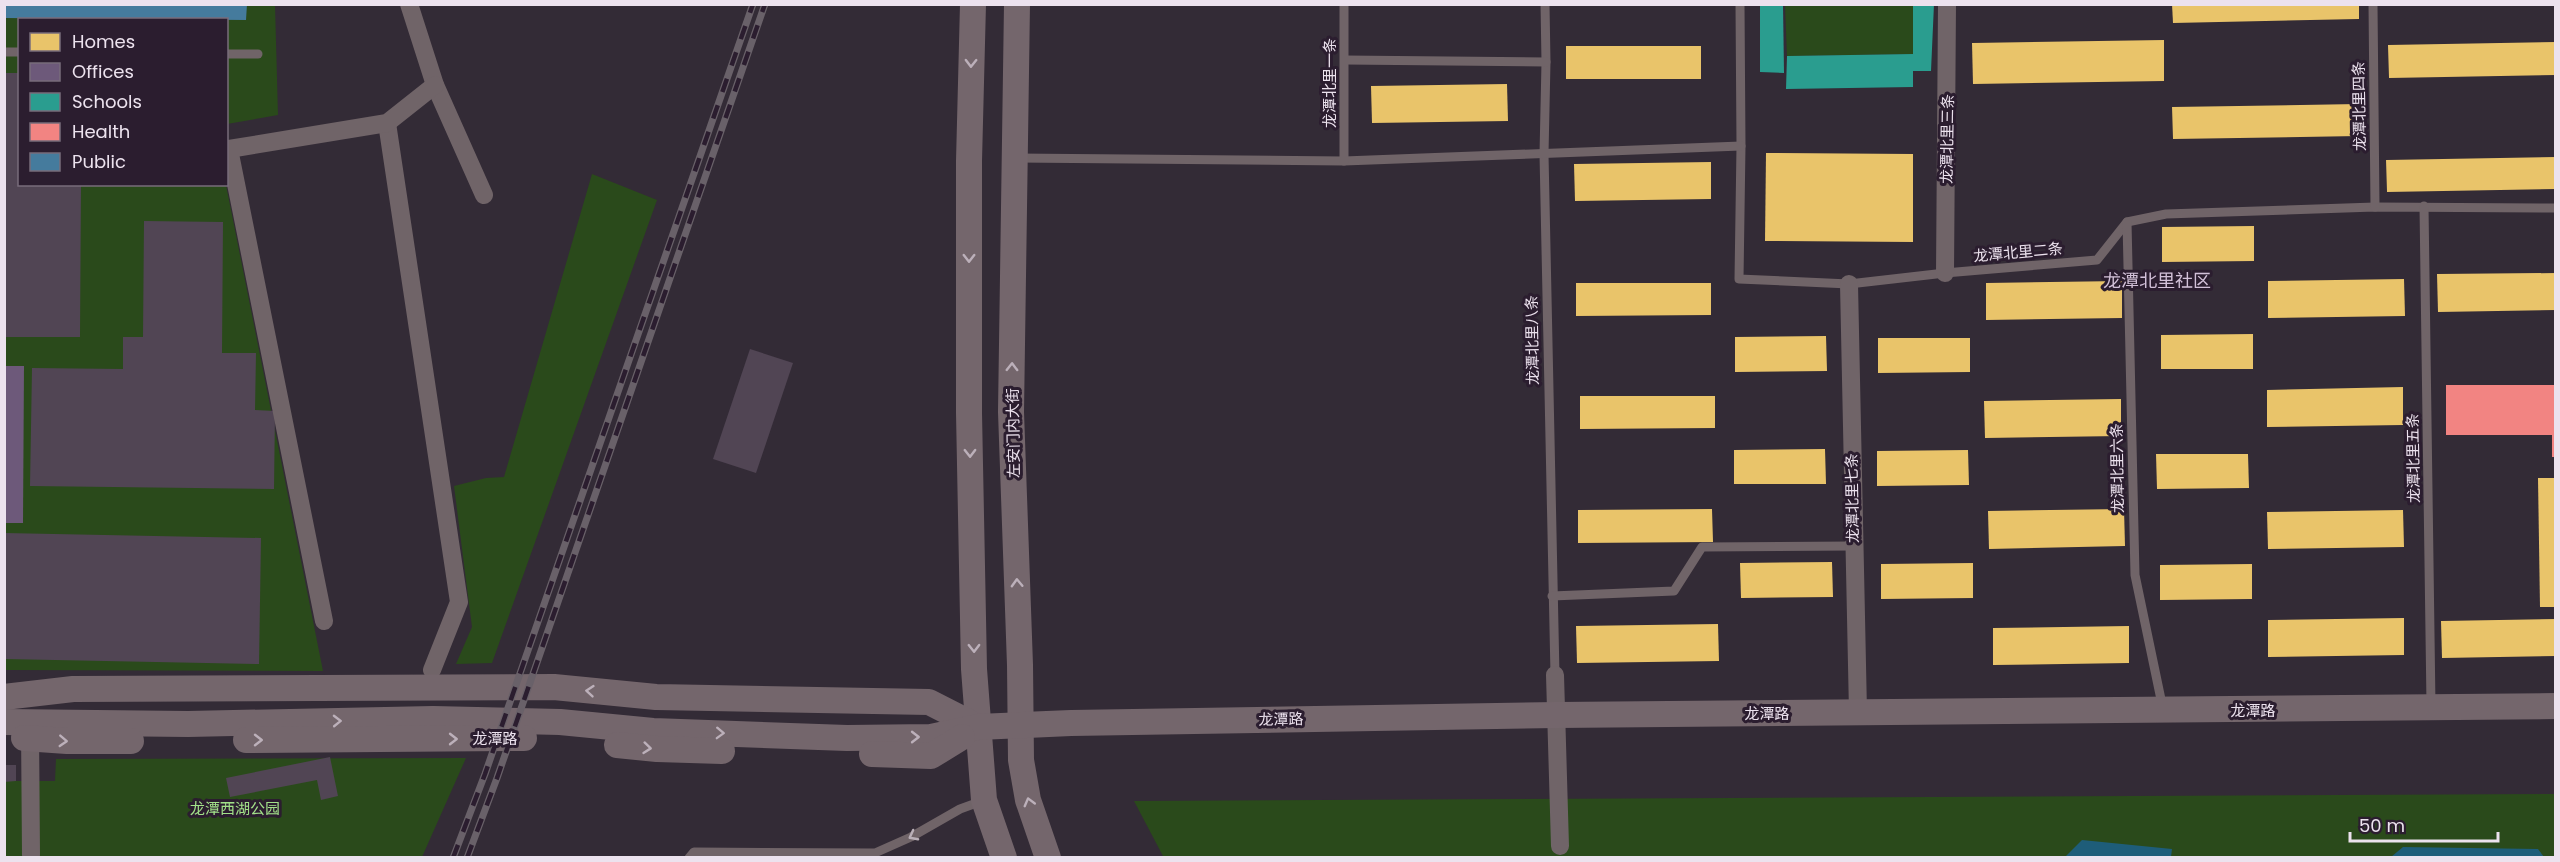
<svg xmlns="http://www.w3.org/2000/svg" width="2560" height="862" font-family="Poppins,'Noto Sans SC',sans-serif">
<rect width="100%" height="100%" fill="#332b36"/>
<g fill="#2a4a1b">
<path d="M 5,5 L 275,5 L 278,115 L 227,124 L 226,20 L 20,20 L 20,184 L 226,185 L 323,671 L 5,670 Z"/>
<path d="M 1785,5 L 1913,5 L 1913,54 L 1787,56 Z"/>
<path d="M 592,174 L 657,200 L 492,663 L 456,664 L 472,627 L 454,486 L 486,478 L 504,477 Z"/>
<path d="M 466,758 L 422,857 L 5,858 L 5,765 L 16,765 L 16,781 L 55,781 L 56,759 Z"/>
<path d="M 2555,794 L 2556,857 L 1164,858 L 1134,801 Z"/>
</g>
<g fill="#1e5d79">
<path d="M 2082,840 L 2172,849 L 2171,857 L 2065,857 Z"/>
<path d="M 2403,847 L 2538,849 L 2544,857 L 2391,857 Z"/>
</g>
<g fill="#e9c46a">
<path d="M 2172,4 L 2359,4 L 2359,19 L 2173,23 Z"/>
<path d="M 2164,40 L 2164,81 L 1973,84 L 1972,43 Z"/>
<path d="M 2556,42 L 2556,75 L 2389,78 L 2388,45 Z"/>
<rect x="1566" y="46" width="135" height="33"/>
<path d="M 1507,84 L 1508,121 L 1372,123 L 1371,86 Z"/>
<path d="M 2358,104 L 2359,136 L 2173,139 L 2172,107 Z"/>
<path d="M 1766,153 L 1913,154 L 1913,242 L 1765,241 Z"/>
<path d="M 2556,157 L 2556,189 L 2387,192 L 2386,160 Z"/>
<path d="M 1711,162 L 1711,199 L 1575,201 L 1574,164 Z"/>
<path d="M 2254,226 L 2254,261 L 2162,262 L 2162,227 Z"/>
<path d="M 2556,273 L 2556,310 L 2438,312 L 2437,274 Z"/>
<path d="M 2404,279 L 2405,316 L 2268,318 L 2268,281 Z"/>
<path d="M 2122,281 L 2122,318 L 1986,320 L 1986,283 Z"/>
<path d="M 1576,283 L 1711,283 L 1711,315 L 1576,316 Z"/>
<path d="M 2253,334 L 2253,369 L 2161,369 L 2161,335 Z"/>
<path d="M 1826,336 L 1827,371 L 1735,372 L 1735,337 Z"/>
<path d="M 1878,338 L 1970,338 L 1970,372 L 1878,373 Z"/>
<path d="M 2403,387 L 2403,425 L 2267,427 L 2267,390 Z"/>
<path d="M 1580,396 L 1715,396 L 1715,428 L 1580,429 Z"/>
<path d="M 2121,399 L 2121,436 L 1985,438 L 1984,401 Z"/>
<path d="M 1825,449 L 1826,484 L 1734,484 L 1734,450 Z"/>
<path d="M 1968,450 L 1969,485 L 1877,486 L 1877,451 Z"/>
<path d="M 2156,454 L 2248,454 L 2249,488 L 2157,489 Z"/>
<path d="M 2538,478 L 2556,478 L 2556,607 L 2540,607 Z"/>
<path d="M 1712,509 L 1713,542 L 1578,543 L 1578,510 Z"/>
<path d="M 2124,509 L 2125,546 L 1989,549 L 1988,511 Z"/>
<path d="M 2403,510 L 2404,547 L 2268,549 L 2267,512 Z"/>
<path d="M 1832,562 L 1833,597 L 1741,598 L 1740,563 Z"/>
<path d="M 1973,563 L 1973,598 L 1881,599 L 1881,564 Z"/>
<path d="M 2252,564 L 2252,599 L 2160,600 L 2160,565 Z"/>
<path d="M 2404,618 L 2404,655 L 2268,657 L 2268,620 Z"/>
<path d="M 2556,619 L 2556,656 L 2442,658 L 2441,621 Z"/>
<path d="M 1718,624 L 1719,661 L 1577,663 L 1576,626 Z"/>
<path d="M 2129,626 L 2129,663 L 1993,665 L 1993,628 Z"/>
</g>
<path fill="#6d597a" d="M 4,366 L 24,366 L 23,523 L 4,523 Z"/>
<g fill="#2a9d8f">
<path d="M 1760,4 L 1783,4 L 1784,73 L 1760,72 Z"/>
<path d="M 1913,4 L 1934,4 L 1931,71 L 1913,71 L 1913,87 L 1786,89 L 1787,56 L 1913,54 Z"/>
</g>
<path fill="#f28482" d="M 2446,385 L 2556,385 L 2556,457 L 2552,457 L 2552,435 L 2446,435 Z"/>
<path fill="#457b9d" d="M 4,4 L 247,4 L 246,20 L 4,18 Z"/>
<g fill="#514554">
<path d="M 4,73 L 20,73 L 20,184 L 81,184 L 80,337 L 4,337 Z"/>
<path d="M 144,221 L 223,222 L 222,353 L 256,353 L 255,410 L 275,411 L 274,489 L 30,486 L 32,368 L 123,369 L 123,337 L 143,337 Z"/>
<path d="M 750,349 L 793,363 L 756,473 L 713,459 Z"/>
<path d="M 4,533 L 261,538 L 259,664 L 4,659 Z"/>
<path d="M 330,757 L 338,796 L 321,800 L 317,780 L 230,797 L 226,778 Z"/>
<path d="M 4,765 L 16,765 L 16,781 L 4,782 Z"/>
</g>
<g fill="none" stroke-linecap="round" stroke-linejoin="round">
<g stroke="#706468" stroke-width="9">
<path d="M 1545,4 L 1546,62 L 1544,154 L 1555,675"/>
<path d="M 1740,4 L 1741,146 L 1739,279 L 1849,284 L 1945,273 L 2097,260 L 2127,222 L 2166,214 L 2375,207 L 2556,208"/>
<path d="M 2373,4 L 2375,207"/>
<path d="M 4,52 L 20,52"/>
<path d="M 226,54 L 258,54"/>
<path d="M 1345,60 L 1546,62"/>
<path d="M 1016,158 L 1344,161 L 1741,146"/>
<path d="M 1344,161 L 1344,4"/>
<path d="M 2424,206 L 2431,705"/>
<path d="M 2127,222 L 2135,575 L 2163,709"/>
<path d="M 1552,596 L 1674,591 L 1702,547 L 1853,546"/>
<path d="M 689,858 L 694,852 L 875,853 L 911,837 L 960,809 L 982,801"/>
</g>
<g stroke="#706468" stroke-width="18">
<path d="M 409,4 L 435,85 L 484,195"/>
<path d="M 387,123 L 459,602 L 432,670"/>
<path d="M 1945,273 L 1947,4"/>
<path d="M 1849,284 L 1858,712"/>
<path d="M 324,621 L 229,149 L 387,123 L 435,85"/>
<path d="M 1555,675 L 1560,846"/>
<path d="M 30,727 L 31,855"/>
</g>
<g stroke="#74666c" stroke-width="26">
<path d="M 973,4 L 969,161 L 969,413 L 974,669 L 984,800 L 1004,858"/>
<path d="M 1017,4 L 1011,412 L 1020,665 L 1021,760 L 1028,800 L 1048,858"/>
<path d="M 4,697 L 73,689 L 554,687 L 656,697 L 929,702 L 978,727"/>
<path d="M 4,722 L 188,724 L 433,719 L 560,722 L 653,731 L 847,738 L 931,737 L 978,727 L 1071,723 L 1557,715 L 2556,706"/>
<path d="M 24,738 L 67,741 L 131,741"/>
<path d="M 246,740 L 524,738"/>
<path d="M 617,745 L 657,749 L 722,751"/>
<path d="M 872,754 L 931,756 L 962,737"/>
</g>
<defs>
<g id="rail">
<path d="M 453,858 L 485,774 L 753,4"/>
<path d="M 467,858 L 497,778 L 765,4"/>
</g>
</defs>
<use href="#rail" stroke="#696169" stroke-width="7"/>
<use href="#rail" stroke="#2b1d2f" stroke-width="4.5" stroke-dasharray="14" stroke-linecap="butt"/>
</g>
<defs><path id="oneway-chevron" d="M-2-3.5L2.5 0L-2 3.5" fill="none" stroke-width="1.6" stroke-linecap="round" stroke-linejoin="round" transform="scale(1.5)"/></defs>
<g stroke="#bcb0ba">
<use href="#oneway-chevron" transform="translate(971 63) rotate(91)"/>
<use href="#oneway-chevron" transform="translate(969 258) rotate(90)"/>
<use href="#oneway-chevron" transform="translate(1012 367) rotate(-89)"/>
<use href="#oneway-chevron" transform="translate(970 453) rotate(89)"/>
<use href="#oneway-chevron" transform="translate(1017 583) rotate(-92)"/>
<use href="#oneway-chevron" transform="translate(974 648) rotate(89)"/>
<use href="#oneway-chevron" transform="translate(590 691) rotate(-175)"/>
<use href="#oneway-chevron" transform="translate(337 721) rotate(-1)"/>
<use href="#oneway-chevron" transform="translate(720 733) rotate(2)"/>
<use href="#oneway-chevron" transform="translate(915 737)"/>
<use href="#oneway-chevron" transform="translate(453 739)"/>
<use href="#oneway-chevron" transform="translate(258 740)"/>
<use href="#oneway-chevron" transform="translate(63 741) rotate(3)"/>
<use href="#oneway-chevron" transform="translate(647 748) rotate(6)"/>
<use href="#oneway-chevron" transform="translate(1029 802) rotate(-105)"/>
</g>
<use stroke="#bab0b8" href="#oneway-chevron" transform="translate(913 836) rotate(152)"/>
<g text-anchor="middle" dominant-baseline="central" stroke-width="6" stroke-linejoin="round" paint-order="stroke">
<g font-size="15" fill="#ece2ee" stroke="#2b1d2f">
<text transform="translate(1329 83) rotate(-90)">龙潭北里一条</text>
<text transform="translate(2359 106) rotate(-91)">龙潭北里四条</text>
<text transform="translate(1947 139) rotate(-89)">龙潭北里三条</text>
<text transform="translate(2018 252) rotate(-5)">龙潭北里二条</text>
<text transform="translate(1532 340) rotate(-91)">龙潭北里八条</text>
<text transform="translate(1013 433) rotate(-91)">左安门内大街</text>
<text transform="translate(2413 458) rotate(-91)">龙潭北里五条</text>
<text transform="translate(2117 468) rotate(-91)">龙潭北里六条</text>
<text transform="translate(1852 498) rotate(-91)">龙潭北里七条</text>
<text x="2253" y="710">龙潭路</text>
<text x="1767" y="713">龙潭路</text>
<text transform="translate(1281 719) rotate(-1)">龙潭路</text>
<text x="495" y="738">龙潭路</text>
</g>
<g font-size="15" fill="#a2e189" stroke="#2b1d2f">
<text x="235" y="808">龙潭西湖公园</text>
</g>
<g font-size="18" fill="#d2c0d8" stroke="#2b1d2f">
<text x="2157" y="280">龙潭北里社区</text>
</g>
</g>
<rect width="2560" height="862" fill="none" stroke="#ece2ee" stroke-width="12"/>
<rect x="18" y="18" width="210" height="168" fill="#2b1d2f" stroke="#786c7b" stroke-width="1.5"/>
<rect x="30" y="33" width="30" height="18" fill="#e9c46a" stroke="#786c7b" stroke-width="1.5"/>
<text x="72" y="48" font-size="18" fill="#ece2ee">Homes</text>
<rect x="30" y="63" width="30" height="18" fill="#6d597a" stroke="#786c7b" stroke-width="1.5"/>
<text x="72" y="78" font-size="18" fill="#ece2ee">Offices</text>
<rect x="30" y="93" width="30" height="18" fill="#2a9d8f" stroke="#786c7b" stroke-width="1.5"/>
<text x="72" y="108" font-size="18" fill="#ece2ee">Schools</text>
<rect x="30" y="123" width="30" height="18" fill="#f28482" stroke="#786c7b" stroke-width="1.5"/>
<text x="72" y="138" font-size="18" fill="#ece2ee">Health</text>
<rect x="30" y="153" width="30" height="18" fill="#457b9d" stroke="#786c7b" stroke-width="1.5"/>
<text x="72" y="168" font-size="18" fill="#ece2ee">Public</text>
<path d="M2350 832v9h148v-9" fill="none" stroke="#ece2ee" stroke-width="3"/>
<text x="2359" y="832" font-size="18" fill="#ece2ee" stroke="#2b1d2f" stroke-width="4.5" paint-order="stroke">50 m</text>
</svg>
